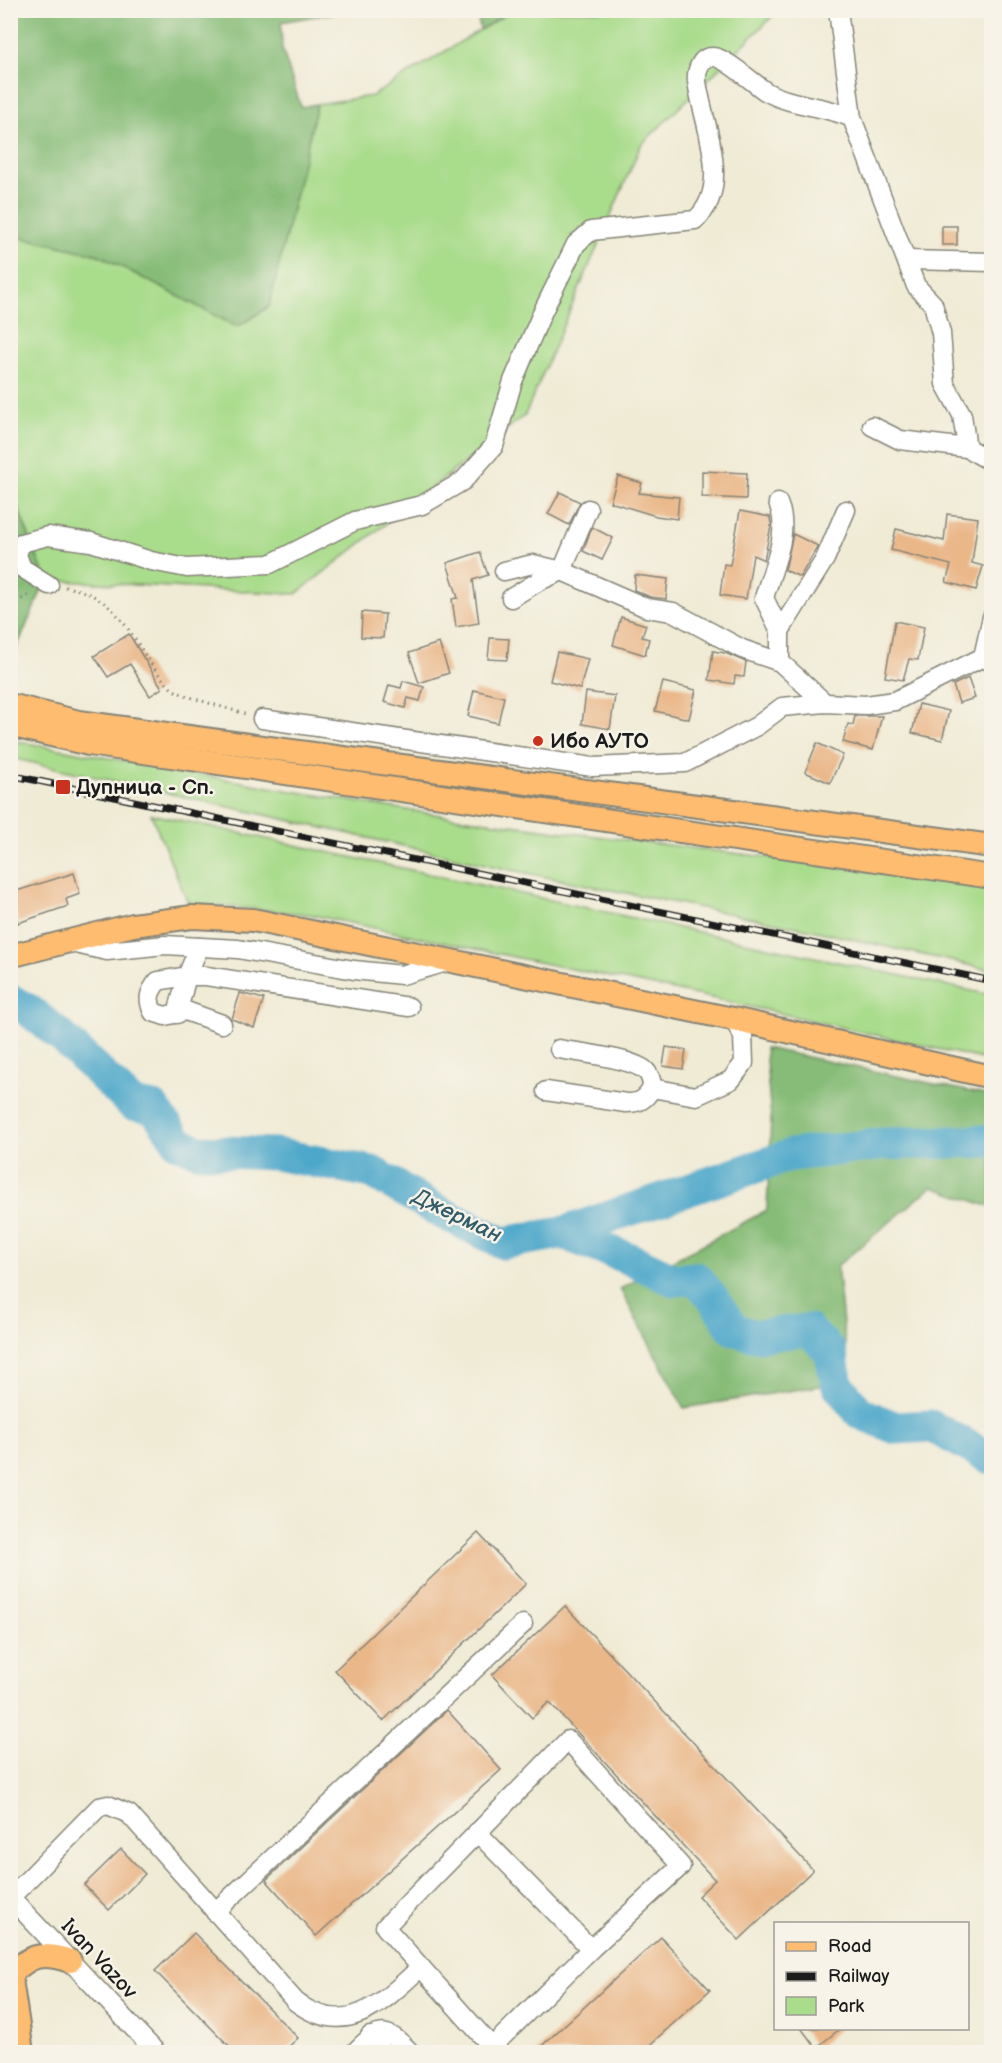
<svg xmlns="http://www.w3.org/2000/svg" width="1002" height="2063" font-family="'Balsamiq Sans',sans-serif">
<rect width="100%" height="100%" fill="#f7f3e8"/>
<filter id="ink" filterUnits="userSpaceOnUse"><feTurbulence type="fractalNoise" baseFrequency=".0167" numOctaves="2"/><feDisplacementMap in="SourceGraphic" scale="12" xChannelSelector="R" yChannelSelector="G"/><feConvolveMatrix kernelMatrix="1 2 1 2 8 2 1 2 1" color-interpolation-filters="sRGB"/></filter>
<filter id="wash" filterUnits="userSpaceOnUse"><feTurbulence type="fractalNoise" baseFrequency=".008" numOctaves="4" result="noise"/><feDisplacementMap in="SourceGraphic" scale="24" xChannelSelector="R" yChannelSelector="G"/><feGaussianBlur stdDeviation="1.35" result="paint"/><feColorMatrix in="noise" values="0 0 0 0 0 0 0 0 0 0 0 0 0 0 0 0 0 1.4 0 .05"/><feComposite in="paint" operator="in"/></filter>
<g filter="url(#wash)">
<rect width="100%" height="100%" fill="#f0ebd5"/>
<g fill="#a9dc8b" stroke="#627c54" stroke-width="1.5">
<path d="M 511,11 L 778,11 L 641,145 L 525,415 L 296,594 L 46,580 L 11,490 L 11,235 L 99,255 L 238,327 L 269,306 L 317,104 L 372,96 Z"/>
<path d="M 10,740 C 167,768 324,799 482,821 C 652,845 822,861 991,889 L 991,970 L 807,929 L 511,870 L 11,758 Z"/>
<path d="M 151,814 L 991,995 L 991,1061 L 707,997 L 307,914 L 188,903 Z"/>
</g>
<g fill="#86bc77" stroke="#516c4a" stroke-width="1.5">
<path d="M 11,10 L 347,11 L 281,22 L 282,49 L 301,107 L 317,104 L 269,307 L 237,327 L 99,255 L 11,235 Z"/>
<path d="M 477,10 L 511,10 L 511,11 L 480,30 Z"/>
<path d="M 11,490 L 46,580 L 11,661 Z"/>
<path d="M 765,1048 L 991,1096 L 991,1207 L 932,1187 L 837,1266 L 849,1381 L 684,1408 L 620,1289 L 767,1210 L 771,1118 Z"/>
</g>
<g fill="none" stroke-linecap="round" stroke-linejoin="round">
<g stroke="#4da7ca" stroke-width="33">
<path d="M 10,1000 L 27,1009 L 61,1036 L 132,1104 L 154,1108 L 179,1143 L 199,1151 L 275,1154 L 372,1172 L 442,1213 L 503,1243 L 562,1233 L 791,1155 L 885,1144 L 992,1141"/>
<path d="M 562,1233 L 630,1259 L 674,1280 L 696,1278 L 715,1301 L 733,1329 L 756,1336 L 808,1330 L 830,1351 L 837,1384 L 860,1413 L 896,1428 L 931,1426 L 992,1459"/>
</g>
</g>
<g id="blocks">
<g fill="#eab789">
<rect x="942" y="226" width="15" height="19"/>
<path d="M 702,471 L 747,473 L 746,499 L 702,497 Z"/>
<path d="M 618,476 L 642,483 L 639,493 L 679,497 L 677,519 L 656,516 L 610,502 Z"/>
<path d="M 560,492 L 580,502 L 569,525 L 548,514 Z"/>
<path d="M 740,511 L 770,517 L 771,526 L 764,560 L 753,555 L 746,599 L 720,595 L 724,564 L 730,565 Z"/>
<path d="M 947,514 L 978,518 L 972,563 L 983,566 L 976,590 L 946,582 L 951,565 L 891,550 L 896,529 L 944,541 Z"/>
<path d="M 592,527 L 613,538 L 602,560 L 583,551 Z"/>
<path d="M 793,534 L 818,546 L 800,577 L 785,570 Z"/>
<path d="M 480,552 L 488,575 L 473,580 L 479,623 L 456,627 L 452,599 L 458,598 L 447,563 Z"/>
<path d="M 635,575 L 668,579 L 666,599 L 650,597 L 634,590 Z"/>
<path d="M 362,612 L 385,614 L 383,638 L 361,637 Z"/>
<path d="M 621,617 L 646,625 L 642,637 L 649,639 L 645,655 L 613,645 Z"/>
<path d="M 895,621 L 924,627 L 918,660 L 909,659 L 903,680 L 885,677 Z"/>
<path d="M 129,634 L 162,688 L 150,696 L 130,664 L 108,677 L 94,656 Z"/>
<path d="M 490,638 L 509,639 L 507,660 L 488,659 Z"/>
<path d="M 439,643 L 449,673 L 419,683 L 409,653 Z"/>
<path d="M 713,651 L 725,653 L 746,662 L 744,677 L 735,676 L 734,684 L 709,680 Z"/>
<path d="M 557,652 L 588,659 L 580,689 L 550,681 Z"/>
<path d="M 968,678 L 975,698 L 959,703 L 953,685 Z"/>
<path d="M 403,681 L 424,687 L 420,701 L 408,698 L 405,708 L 384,702 L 389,685 L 401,688 Z"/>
<path d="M 663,682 L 696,690 L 689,719 L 655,711 Z"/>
<path d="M 474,690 L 504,697 L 498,723 L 468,716 Z"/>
<path d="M 586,692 L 615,696 L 610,729 L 582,724 Z"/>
<path d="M 919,704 L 949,711 L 942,740 L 912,733 Z"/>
<path d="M 855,716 L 882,716 L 873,750 L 843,742 L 848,724 L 853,725 Z"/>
<path d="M 817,743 L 843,755 L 830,783 L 805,772 Z"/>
<path d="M 74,873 L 80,894 L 66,899 L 68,906 L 18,923 L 10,893 Z"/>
<path d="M 240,993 L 264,999 L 254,1028 L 232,1019 Z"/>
<path d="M 666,1047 L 686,1050 L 683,1069 L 663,1066 Z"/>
<path d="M 478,1533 L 526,1584 L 383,1721 L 335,1670 Z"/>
<path d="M 565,1606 L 813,1870 L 739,1940 L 698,1896 L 715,1880 L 549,1702 L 532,1718 L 492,1675 Z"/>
<path d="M 447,1710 L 501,1770 L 316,1936 L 266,1880 Z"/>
<path d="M 121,1849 L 145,1874 L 109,1910 L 84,1885 Z"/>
<path d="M 194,1933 L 298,2038 L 283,2052 L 235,2052 L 155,1971 Z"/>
<path d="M 661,1937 L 710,1990 L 642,2052 L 535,2052 Z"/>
<path d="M 801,2028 L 841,2028 L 816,2048 Z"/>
</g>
</g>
</g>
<g filter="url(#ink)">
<use href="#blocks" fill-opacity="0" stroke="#868478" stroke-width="1.5"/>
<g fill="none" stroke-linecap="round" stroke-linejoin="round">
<defs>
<g id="minor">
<path d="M 838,10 L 852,118 L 916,286 L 933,304 L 941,333 L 945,384 L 962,415 L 967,448 L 992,462"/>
<path d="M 907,260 L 992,262"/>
<path d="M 872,426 L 900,440 L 967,448"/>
<path d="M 778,503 C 791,532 772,569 764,598 L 780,631"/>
<path d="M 504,571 L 533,564 L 562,571 L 647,608 L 673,612 L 742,649 L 780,662 L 825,703"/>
<path d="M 49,585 L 22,568 L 17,555 L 21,543 L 48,536 L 91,542 L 151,561 L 187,568 L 270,564 L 355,521 L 422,505 L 463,481 L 494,446 L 513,381 L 543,311 L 576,244 L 591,231 L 695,220 C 734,187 702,122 697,81 C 696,72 700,57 712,57 C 724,56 753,83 765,91 C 793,107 825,105 852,118"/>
<path d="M 511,598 L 539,581 L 562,571 L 588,509"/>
<path d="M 983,657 L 992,617"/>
<path d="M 780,662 L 780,631 L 825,559 L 846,510"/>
<path d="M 262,719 L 593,767 L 685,763 L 757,726 L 782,707 L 825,703 L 866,705 L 895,701 L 983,657 L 992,663"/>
<path d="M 66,942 L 107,951 L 165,945 L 238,949 L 354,970 L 402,975 L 450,961"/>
<path d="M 199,947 L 187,976 L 158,981 C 149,992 147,999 153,1012 L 165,1016 L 186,1011 L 222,1024"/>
<path d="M 177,1014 L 187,976 L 206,976 L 409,1007"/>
<path d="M 559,1049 C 579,1053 632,1058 646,1071 C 651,1076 652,1082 652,1088"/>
<path d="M 546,1091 L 626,1103 C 640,1103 645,1100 652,1088 L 696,1096 L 731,1080 L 744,1063 L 743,1036 L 733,1019"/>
<path d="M 568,1740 L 681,1866 L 591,1949 L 492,2047 L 385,1927 Z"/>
<path d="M 477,1832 L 591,1949"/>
<path d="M 10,1897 L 156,2052"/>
<path d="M 11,1897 L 99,1807 L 108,1805 L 129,1814 L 296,2002 C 347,2040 383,2002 421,1967"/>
<path d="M 215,1912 L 523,1624"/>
<path d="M 370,2036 L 382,2052"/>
<path d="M 355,2052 C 379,2027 386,2027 410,2052"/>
</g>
<g id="major">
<path d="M 10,705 L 79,722 L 992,846"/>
<path d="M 10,725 L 89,744 L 992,877"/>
<path d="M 10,956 L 133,925 L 192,917 L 253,920 L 733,1019 L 992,1077"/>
<path d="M 10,1973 L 22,2052"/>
<path d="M 10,1975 C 31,1954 42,1952 70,1961"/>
</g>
</defs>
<use href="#minor" stroke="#868478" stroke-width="21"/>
<use href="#major" stroke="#868478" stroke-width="26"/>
<g stroke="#868478" stroke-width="3" stroke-dasharray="1.5 4.5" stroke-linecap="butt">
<path d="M 65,587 C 126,596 134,652 171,688 C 179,696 231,709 245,714"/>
<path d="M 10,601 L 18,601 L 31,594"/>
</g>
<use href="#minor" stroke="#fff" stroke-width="18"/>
<use href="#major" stroke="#fdbc70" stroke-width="22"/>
<defs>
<path id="rail" d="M 10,775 L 992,981"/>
</defs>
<use href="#rail" stroke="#1c1c1c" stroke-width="7"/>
<use href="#rail" stroke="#f7f3e8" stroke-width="4.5" stroke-dasharray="14" stroke-linecap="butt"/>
</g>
</g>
<g fill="#c8321e" stroke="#f7f3e8" stroke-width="2">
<circle cx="538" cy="741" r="6"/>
<rect x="55" y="779" width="16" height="16" rx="3"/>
</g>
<g text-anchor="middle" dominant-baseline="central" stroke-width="5" stroke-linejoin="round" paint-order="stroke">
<g font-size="21" font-weight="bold" fill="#1c1c1c" stroke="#f7f3e8" text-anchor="start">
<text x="550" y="741">Ибо АУТО</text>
<text x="76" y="787">Дупница - Сп.</text>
</g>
<g font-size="21" fill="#1c1c1c" stroke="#f7f3e8">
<text transform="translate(99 1959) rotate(47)">Ivan Vazov</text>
</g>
<g font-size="22" font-style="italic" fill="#325b6a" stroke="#f7f3e8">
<text transform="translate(457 1216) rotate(26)">Джерман</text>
</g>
</g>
<rect width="1002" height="2063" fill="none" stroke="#f7f3e8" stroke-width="36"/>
<rect x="774" y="1922" width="195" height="108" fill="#f7f3e8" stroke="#9f9d96" stroke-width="1.5"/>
<rect x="786" y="1942" width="30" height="9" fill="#fdbc70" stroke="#9f9d96" stroke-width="1.5"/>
<text x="828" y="1952" font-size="18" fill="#1c1c1c">Road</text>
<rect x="786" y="1972" width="30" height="9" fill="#1c1c1c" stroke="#9f9d96" stroke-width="1.5"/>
<text x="828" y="1982" font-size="18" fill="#1c1c1c">Railway</text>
<rect x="786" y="1997" width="30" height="18" fill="#a9dc8b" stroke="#9f9d96" stroke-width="1.5"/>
<text x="828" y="2012" font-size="18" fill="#1c1c1c">Park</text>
</svg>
